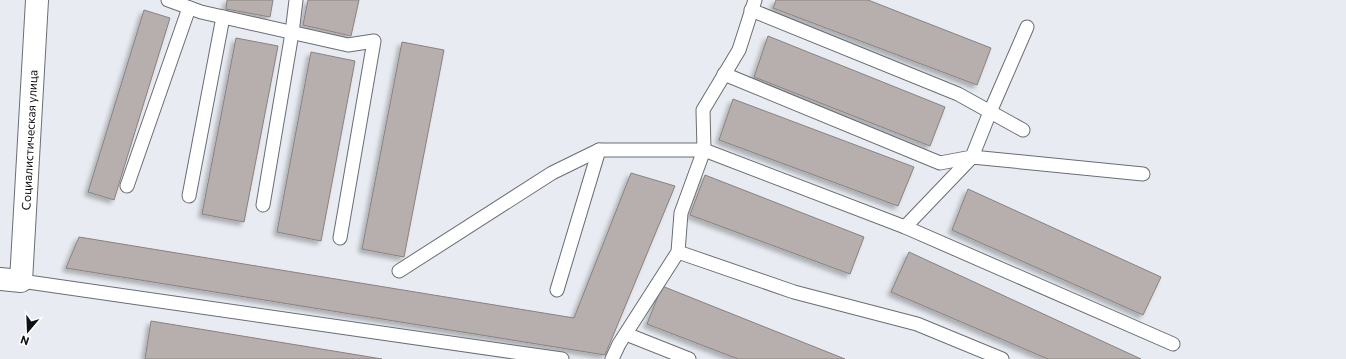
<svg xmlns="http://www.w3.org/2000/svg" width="1346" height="359" font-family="Commissioner,sans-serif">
<defs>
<filter id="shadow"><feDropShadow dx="-3.5" dy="3.5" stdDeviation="2" flood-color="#0004"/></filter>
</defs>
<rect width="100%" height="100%" fill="#e8ecf2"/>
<g fill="#b7afad" stroke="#89827f" filter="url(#shadow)">
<path d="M 227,0 L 273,0 L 270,17 L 226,9 Z"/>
<path d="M 308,0 L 359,0 L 351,36 L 303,25 Z"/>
<path d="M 776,0 L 868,0 L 991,48 L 977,85 L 773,8 Z"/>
<path d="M 144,10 L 170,18 L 114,200 L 88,192 Z"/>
<path d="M 768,36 L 945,107 L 930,146 L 754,77 Z"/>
<path d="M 236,38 L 278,46 L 244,222 L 202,214 Z"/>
<path d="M 402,42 L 444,50 L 404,257 L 362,249 Z"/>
<path d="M 311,52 L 355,61 L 321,241 L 277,232 Z"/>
<path d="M 733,99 L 914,167 L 898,206 L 719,140 Z"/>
<path d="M 631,173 L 675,186 L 605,355 L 66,268 L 79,237 L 574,318 Z"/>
<path d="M 705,175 L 864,237 L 850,274 L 690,215 Z"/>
<path d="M 968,189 L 1161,277 L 1143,315 L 952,230 Z"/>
<path d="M 909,252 L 1141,359 L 1048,359 L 891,292 Z"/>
<path d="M 662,286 L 845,359 L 738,359 L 647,324 Z"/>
<path d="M 151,321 L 382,359 L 145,359 Z"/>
</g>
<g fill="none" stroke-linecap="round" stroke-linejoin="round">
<defs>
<g id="lane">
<path d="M 168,0 L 201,12 L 348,45 L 374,41 L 340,238"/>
<path d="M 751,10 L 958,94 L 1023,130"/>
<path d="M 724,74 L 940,163 L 972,157 L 990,112 L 1027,27"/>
<path d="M 127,186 L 189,8"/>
<path d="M 189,196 L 223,17"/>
<path d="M 263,205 L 292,33 L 296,0"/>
<path d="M 905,227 L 972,157 L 1143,174"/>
<path d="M 678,252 L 794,292 L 917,324 L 1002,359"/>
<path d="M 399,271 L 552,173 L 599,150 L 704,150 L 905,227 L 1173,344"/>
<path d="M 21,281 L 562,359"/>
<path d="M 557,290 L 599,150"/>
<path d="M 626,334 L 689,359"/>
<path d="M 612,359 L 619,344 L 678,252 L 681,213 L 704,150 L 703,110 L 739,50 L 755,0"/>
</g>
<path id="street" d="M 0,279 L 21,281 L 37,0"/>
</defs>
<use href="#lane" stroke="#696e73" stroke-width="15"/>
<use href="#street" stroke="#696e73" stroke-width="24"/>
<use href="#lane" stroke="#fff" stroke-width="13"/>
<use href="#street" stroke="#fff" stroke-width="22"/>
</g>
<g text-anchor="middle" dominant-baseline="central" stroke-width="4" stroke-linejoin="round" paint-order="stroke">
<g font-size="12" fill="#101113" stroke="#fff">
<text transform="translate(29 140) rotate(-87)">Социалистическая улица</text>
</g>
</g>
<g transform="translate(28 331) rotate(199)" stroke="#ffffff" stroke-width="3" paint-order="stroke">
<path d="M0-3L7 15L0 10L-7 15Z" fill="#101113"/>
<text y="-6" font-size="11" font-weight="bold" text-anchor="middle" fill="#101113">N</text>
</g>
</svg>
